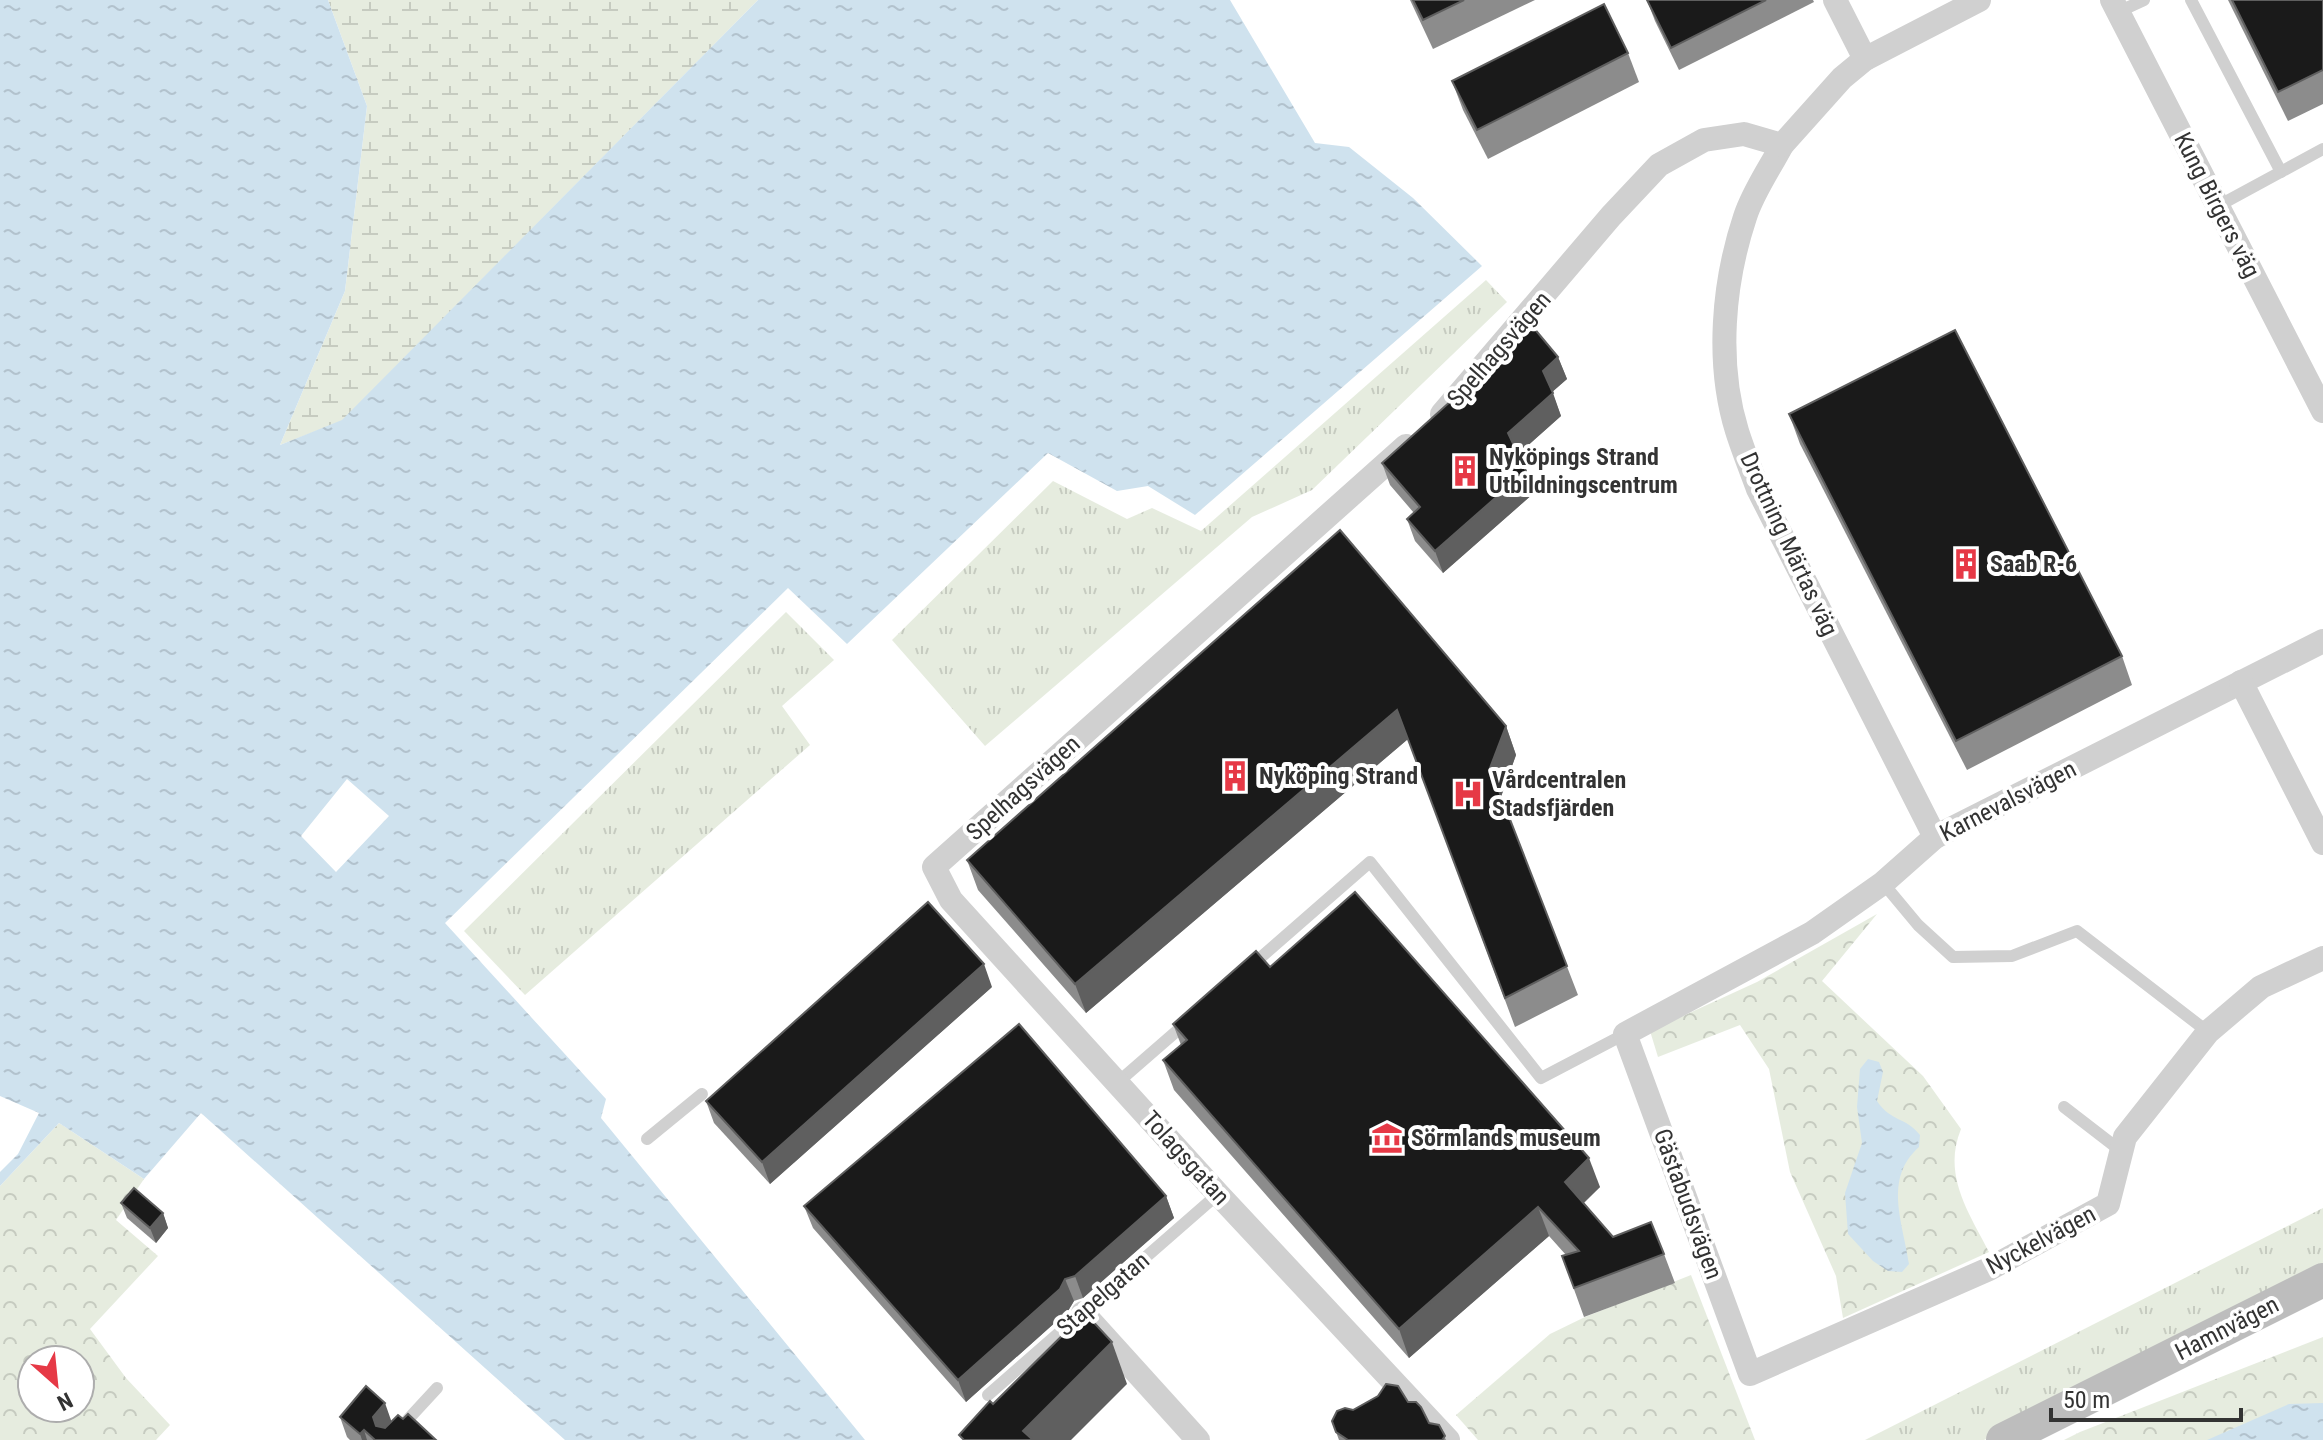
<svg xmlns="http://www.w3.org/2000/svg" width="2323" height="1440" font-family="'Roboto Condensed',sans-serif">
<defs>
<pattern id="grass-tufts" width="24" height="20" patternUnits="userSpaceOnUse" patternTransform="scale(2)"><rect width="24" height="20" fill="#e6ecdf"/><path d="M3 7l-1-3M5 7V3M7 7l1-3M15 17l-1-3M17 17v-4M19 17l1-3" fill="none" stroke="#c6cbc0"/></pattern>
<pattern id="forest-crowns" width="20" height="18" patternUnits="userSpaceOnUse" patternTransform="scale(2)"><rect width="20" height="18" fill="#e6ecdf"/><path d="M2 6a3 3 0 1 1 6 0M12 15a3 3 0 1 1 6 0" fill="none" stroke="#c6cbc0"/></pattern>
<pattern id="wetland-marsh" width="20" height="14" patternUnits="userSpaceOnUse" patternTransform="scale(2)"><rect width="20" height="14" fill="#e6ecdf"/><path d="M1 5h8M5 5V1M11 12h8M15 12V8" fill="none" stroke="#c6cbc0"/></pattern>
<pattern id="water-ripples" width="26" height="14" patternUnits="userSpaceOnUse" patternTransform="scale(2)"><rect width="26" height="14" fill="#cfe2ee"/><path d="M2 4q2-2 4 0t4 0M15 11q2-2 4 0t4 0" fill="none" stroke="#b2c2cd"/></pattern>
</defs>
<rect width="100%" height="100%" fill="#fff"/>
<g fill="url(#grass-tufts)">
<path d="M 1486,280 L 1507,302 L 1312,490 L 1252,517 L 985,746 L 892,640 L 1053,481 L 1127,519 L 1152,508 L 1201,531 Z"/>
<path d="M 786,612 L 834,660 L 782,706 L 810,745 L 525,995 L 464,931 Z"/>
<path d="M 2323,1208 L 2323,1269 L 1984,1440 L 1865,1440 Z"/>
</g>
<g fill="url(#forest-crowns)" fill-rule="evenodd">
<path d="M 1877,914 L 1822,981 L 1923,1076 L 1961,1129 C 1942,1175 1969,1213 1989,1252 L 1843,1318 L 1836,1276 L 1790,1172 L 1769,1069 L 1740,1025 L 1658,1057 L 1650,1031 L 1757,982 Z"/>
<path d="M 59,1123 L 144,1179 L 116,1220 L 158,1256 L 90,1329 L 126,1378 L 170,1425 L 156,1440 L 0,1440 L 0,1186 ZM 32,1360 L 80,1360 L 80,1408 L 32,1408 Z"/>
<path d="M 1691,1275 L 1755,1440 L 1478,1440 L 1456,1415 L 1550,1334 L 1585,1317 Z"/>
<path d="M 2323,1337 L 2323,1440 L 2064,1440 L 2080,1432 Z"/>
</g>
<path fill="url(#wetland-marsh)" d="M 328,0 L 758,0 L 342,421 L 280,445 L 345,291 L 367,106 Z"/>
<g fill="url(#water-ripples)" fill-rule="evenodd">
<path d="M 0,0 L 328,0 L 367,106 L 345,291 L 280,445 L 342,420 L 758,0 L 1230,0 L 1315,143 L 1349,147 L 1413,198 L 1482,266 L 1195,515 L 1148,486 L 1117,491 L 1048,453 L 847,644 L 788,588 L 445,923 L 606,1099 L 601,1118 L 865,1440 L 565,1440 L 201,1113 L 144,1179 L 59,1123 L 0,1186 L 0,1172 L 18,1154 L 39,1113 L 0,1096 ZM 347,779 L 389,816 L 336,872 L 301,836 Z"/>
<path d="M 1868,1059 L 1879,1062 L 1883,1072 L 1877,1101 C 1891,1122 1906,1117 1920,1135 L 1919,1147 C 1883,1179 1903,1222 1909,1264 L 1902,1272 L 1888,1271 L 1873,1261 L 1848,1234 L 1845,1193 L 1862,1143 L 1857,1107 L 1860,1069 Z"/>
<path d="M 2323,1403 L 2323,1440 L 2207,1440 L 2289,1404 Z"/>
</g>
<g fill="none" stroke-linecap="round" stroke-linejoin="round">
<g stroke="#d0d0d0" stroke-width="12">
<path d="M 2191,0 L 2281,172"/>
<path d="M 2118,12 L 2144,0"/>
<path d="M 2218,206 L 2323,149"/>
<path d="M 1883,883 L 1918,925 L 1953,957 L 2012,956 L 2077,931 L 2208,1032"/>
<path d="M 1251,966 L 1370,862 L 1541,1078 L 1625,1034"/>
<path d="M 1117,1083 L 1186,1023"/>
<path d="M 2064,1107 L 2121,1151"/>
<path d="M 647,1139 L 702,1094"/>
<path d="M 988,1395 L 1218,1194"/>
<path d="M 389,1440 L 437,1388"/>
</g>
<g stroke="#d0d0d0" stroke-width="24">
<path d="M 1835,0 L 1865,59"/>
<path d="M 2112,0 L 2323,411"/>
<path d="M 1782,145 C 1770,168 1753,192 1745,217 C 1723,283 1716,363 1737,431 C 1743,450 1751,470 1758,489 L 1935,837"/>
<path d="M 1442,414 L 1611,216 L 1659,165 L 1704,140 L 1744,134 L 1782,145 L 1842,78 L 1865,59 L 1979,0"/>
<path d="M 1406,446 L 934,867 L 951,900 L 1218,1194 L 1448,1440"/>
<path d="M 2323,641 L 1935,837 L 1883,883 L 1812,933 L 1625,1034 L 1750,1374 L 1989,1269 L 2108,1204 L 2125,1137 L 2208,1032 L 2261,987 L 2323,958"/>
<path d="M 2241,682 L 2323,843"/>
<path d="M 1083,1313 L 1198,1440"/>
</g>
<path stroke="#bdbdbd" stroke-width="34" d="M 2003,1440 L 2323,1280"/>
</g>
<g fill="#8c8c8c">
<path d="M 1410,0 L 1535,0 L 1433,49 Z"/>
<path d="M 1647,0 L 1813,0 L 1814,2 L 1679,70 L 1655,21 Z"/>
<path d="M 2228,0 L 2323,0 L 2323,104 L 2288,121 Z"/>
<path d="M 1628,53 L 1639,82 L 1488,159 L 1463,110 L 1452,81 Z"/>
<path d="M 1558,357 L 1567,379 L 1552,392 L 1561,416 L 1518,454 L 1534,493 L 1443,573 L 1415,541 L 1407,519 L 1414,513 L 1390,485 L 1382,463 Z"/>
<path d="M 1789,414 L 2122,656 L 2132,685 L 1967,770 L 1800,444 Z"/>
<path d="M 1340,530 L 1506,726 L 1516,755 L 1501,796 L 1578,995 L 1515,1027 L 1408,739 L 1086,1013 L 978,890 L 967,860 Z"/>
<path d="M 1270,967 L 1600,1187 L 1584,1203 L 1613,1237 L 1664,1254 L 1675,1283 L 1584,1317 L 1562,1256 L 1566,1255 L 1549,1236 L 1409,1358 L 1174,1090 L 1163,1060 L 1181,1045 L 1173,1024 Z"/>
<path d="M 992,987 L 770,1184 L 714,1123 L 706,1101 Z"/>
<path d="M 1166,1196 L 1174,1218 L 1083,1298 L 1074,1301 L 1068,1311 L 966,1402 L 813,1228 L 804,1206 Z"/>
<path d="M 121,1203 L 163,1213 L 168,1228 L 156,1243 L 127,1218 Z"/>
<path d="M 1408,1402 L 1429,1423 L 1439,1425 L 1446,1440 L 1339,1440 L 1332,1421 L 1353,1410 Z"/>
<path d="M 340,1417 L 391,1421 L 403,1419 L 436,1440 L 350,1440 L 347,1437 Z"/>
</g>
<g fill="#5f5f5f">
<path d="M 1558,357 L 1567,379 L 1551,393 L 1543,371 Z"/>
<path d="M 1553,393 L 1561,416 L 1516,456 L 1508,433 Z"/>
<path d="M 1526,471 L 1534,493 L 1443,573 L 1435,551 Z"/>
<path d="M 1397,710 L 1408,739 L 1086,1013 L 1075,984 Z"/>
<path d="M 1506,726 L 1516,755 L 1501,797 L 1490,768 Z"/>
<path d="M 984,964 L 992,987 L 770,1184 L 762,1162 Z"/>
<path d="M 1589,1158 L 1600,1187 L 1575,1211 L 1565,1182 Z"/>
<path d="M 1166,1196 L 1174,1218 L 1083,1298 L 1075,1276 Z"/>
<path d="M 1538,1207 L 1549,1236 L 1409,1358 L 1399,1329 Z"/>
<path d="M 163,1213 L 168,1228 L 156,1243 L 150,1228 Z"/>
<path d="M 1065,1279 L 1074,1301 L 1068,1311 L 966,1402 L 958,1380 Z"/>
<path d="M 1112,1342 L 1127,1384 L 1071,1440 L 1026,1440 L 1023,1431 Z"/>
<path d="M 385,1403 L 392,1423 L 380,1437 L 373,1417 Z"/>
<path d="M 364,1430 L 367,1440 L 362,1440 L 360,1434 Z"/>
</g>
<g fill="#1a1a1a" stroke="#5f5f5f" stroke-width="2">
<path d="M 1413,0 L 1464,0 L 1423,20 Z"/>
<path d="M 1647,0 L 1766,0 L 1671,48 Z"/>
<path d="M 2232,0 L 2323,0 L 2323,70 L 2278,92 Z"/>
<path d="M 1604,4 L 1628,53 L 1477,130 L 1452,81 Z"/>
<path d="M 1533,327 L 1558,357 L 1543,371 L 1553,393 L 1508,433 L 1526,471 L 1435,551 L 1407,519 L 1420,507 L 1382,463 Z"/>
<path d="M 1955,330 L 2122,656 L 1956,741 L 1789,414 Z"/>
<path d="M 1340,530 L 1506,726 L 1490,768 L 1567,966 L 1505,998 L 1397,710 L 1075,984 L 967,860 Z"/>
<path d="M 1355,892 L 1589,1158 L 1565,1182 L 1613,1237 L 1651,1222 L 1664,1254 L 1574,1288 L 1562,1256 L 1579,1251 L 1538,1207 L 1399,1329 L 1163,1060 L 1187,1040 L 1173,1024 L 1256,951 L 1270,967 Z"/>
<path d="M 928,902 L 984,964 L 762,1162 L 706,1101 Z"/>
<path d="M 1019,1024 L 1166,1196 L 1075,1276 L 1065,1279 L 1060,1289 L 958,1380 L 804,1206 Z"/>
<path d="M 134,1188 L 163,1213 L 150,1228 L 121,1203 Z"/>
<path d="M 1085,1313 L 1112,1342 L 1023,1431 L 1033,1440 L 964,1440 L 959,1435 L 990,1401 L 993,1404 Z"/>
<path d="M 1386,1384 L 1398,1386 L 1408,1402 L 1416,1402 L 1421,1407 L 1429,1423 L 1439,1425 L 1445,1436 L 1442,1440 L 1348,1440 L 1336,1432 L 1332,1421 L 1337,1411 L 1345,1408 L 1353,1410 L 1378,1396 Z"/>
<path d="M 366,1386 L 385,1403 L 373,1417 L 376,1426 L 385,1428 L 398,1415 L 403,1419 L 408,1414 L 436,1440 L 375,1440 L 364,1430 L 360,1434 L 340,1417 Z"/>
</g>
<defs>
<symbol id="building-bare" viewBox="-9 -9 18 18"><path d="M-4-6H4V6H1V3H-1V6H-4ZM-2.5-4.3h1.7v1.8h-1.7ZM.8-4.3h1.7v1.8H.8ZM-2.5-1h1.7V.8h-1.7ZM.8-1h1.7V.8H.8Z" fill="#e63946" stroke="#fff" stroke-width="2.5" paint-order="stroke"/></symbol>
<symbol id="hospital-bare" viewBox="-9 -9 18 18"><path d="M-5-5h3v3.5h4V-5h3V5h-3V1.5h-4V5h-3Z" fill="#e63946" stroke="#fff" stroke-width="2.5" paint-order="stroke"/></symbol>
<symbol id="museum-bare" viewBox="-9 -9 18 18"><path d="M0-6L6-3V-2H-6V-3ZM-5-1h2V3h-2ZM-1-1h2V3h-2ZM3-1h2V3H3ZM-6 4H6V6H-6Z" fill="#e63946" stroke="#fff" stroke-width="2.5" paint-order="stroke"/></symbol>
</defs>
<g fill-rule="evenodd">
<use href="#building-bare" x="1443" y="449" width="44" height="44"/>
<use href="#building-bare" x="1944" y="542" width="44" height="44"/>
<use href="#building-bare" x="1213" y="754" width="44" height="44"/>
<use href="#hospital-bare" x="1446" y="772" width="44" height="44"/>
<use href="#museum-bare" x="1365" y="1116" width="44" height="44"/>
</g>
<g text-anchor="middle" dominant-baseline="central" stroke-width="8" stroke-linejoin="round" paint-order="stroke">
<g font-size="24" fill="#333" stroke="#fff">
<text transform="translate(2217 205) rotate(63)">Kung Birgers väg</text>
<text transform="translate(1499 349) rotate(-49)">Spelhagsvägen</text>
<text transform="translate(1789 544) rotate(65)">Drottning Märtas väg</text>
<text transform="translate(1023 788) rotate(-42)">Spelhagsvägen</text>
<text transform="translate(2008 801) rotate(-27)">Karnevalsvägen</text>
<text transform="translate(1186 1158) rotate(48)">Tolagsgatan</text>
<text transform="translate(1688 1204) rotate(70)">Gästabudsvägen</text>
<text transform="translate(2041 1240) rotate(-28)">Nyckelvägen</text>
<text transform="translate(1103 1294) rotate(-41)">Stapelgatan</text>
<text transform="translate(2227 1328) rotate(-27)">Hamnvägen</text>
</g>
<g font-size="24" font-weight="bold" fill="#333" stroke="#fff" text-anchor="start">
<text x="1489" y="457">Nyköpings Strand<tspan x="1489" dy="28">Utbildningscentrum</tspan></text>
<text x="1990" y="564">Saab R-6</text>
<text x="1259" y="776">Nyköping Strand</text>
<text x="1492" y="780">Vårdcentralen<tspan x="1492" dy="28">Stadsfjärden</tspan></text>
<text x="1411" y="1138">Sörmlands museum</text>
</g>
</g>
<g transform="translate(56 1384) rotate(153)"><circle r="38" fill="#ffffff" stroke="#adadad" stroke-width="2"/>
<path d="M0-6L14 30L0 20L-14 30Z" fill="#e63946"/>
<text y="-12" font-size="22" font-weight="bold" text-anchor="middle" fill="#333333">N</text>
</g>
<path d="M2051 1408v12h190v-12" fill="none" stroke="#333333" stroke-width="4"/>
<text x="2063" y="1408" font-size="24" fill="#333333" stroke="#ffffff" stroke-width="6" paint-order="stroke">50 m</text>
</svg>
